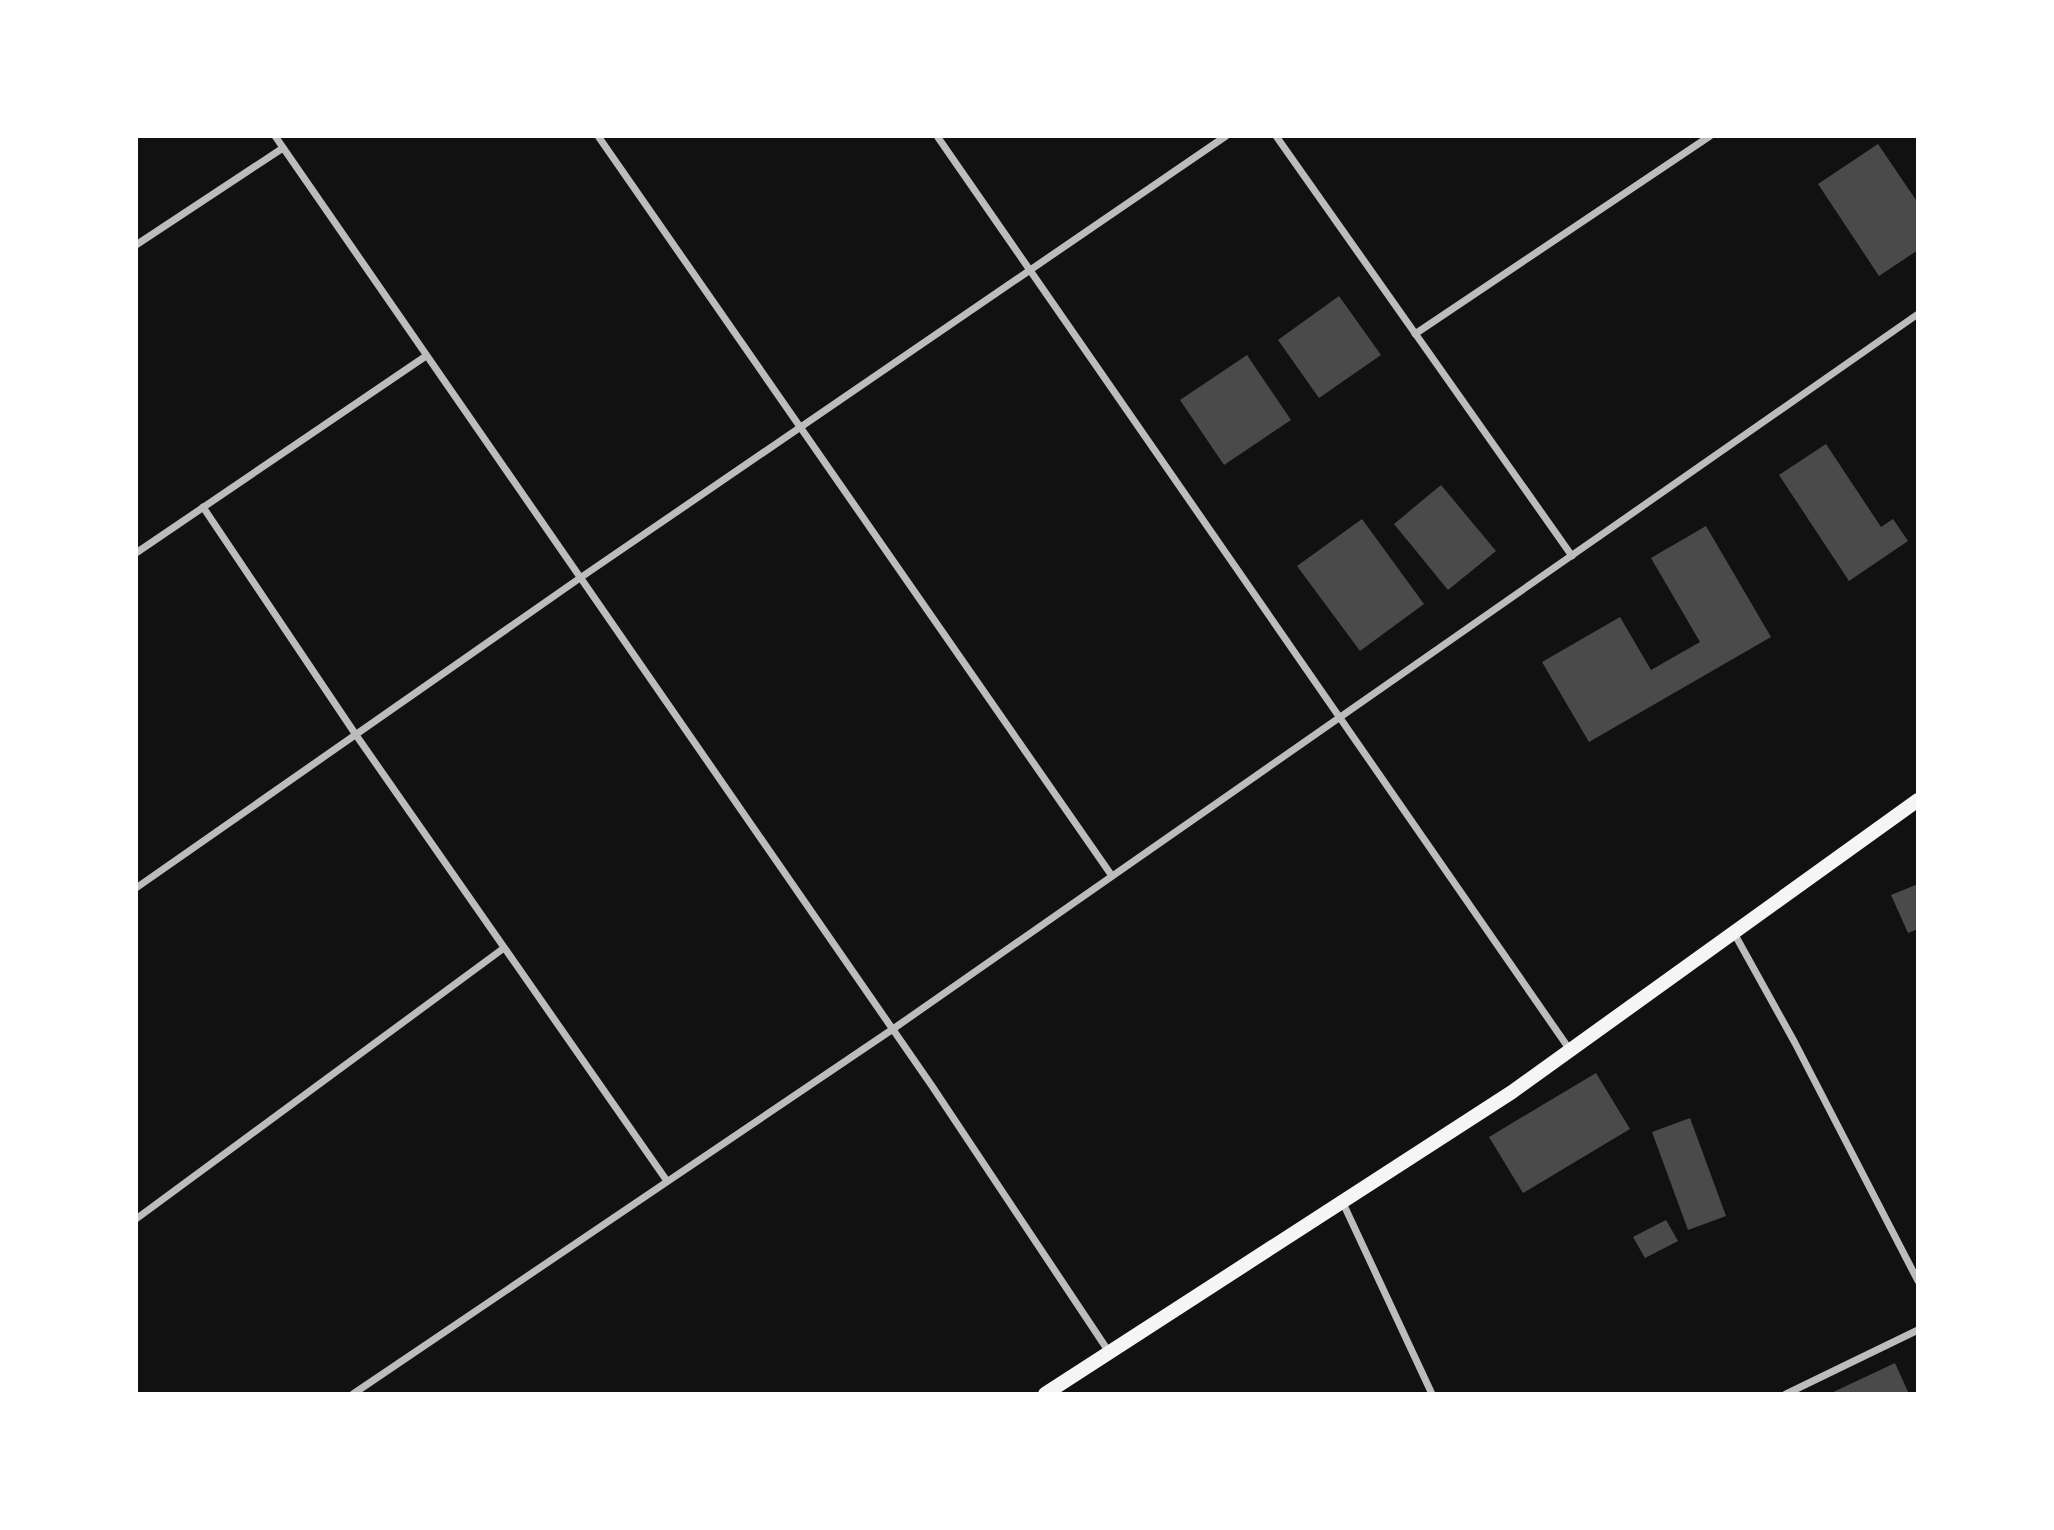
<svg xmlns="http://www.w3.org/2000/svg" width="2054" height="1530" font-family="Lato,sans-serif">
<rect width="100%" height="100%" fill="#111"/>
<g fill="#4a4a4a">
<path d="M 1878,144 L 1918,203 L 1918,250 L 1879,276 L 1818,184 Z"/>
<path d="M 1339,296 L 1381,355 L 1319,398 L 1278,340 Z"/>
<path d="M 1247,355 L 1291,420 L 1224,465 L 1180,400 Z"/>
<path d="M 1826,444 L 1881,527 L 1893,519 L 1908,541 L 1849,581 L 1779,475 Z"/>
<path d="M 1441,485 L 1496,551 L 1448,590 L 1394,524 Z"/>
<path d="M 1362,519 L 1424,604 L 1360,651 L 1297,566 Z"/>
<path d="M 1706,526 L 1771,637 L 1589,742 L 1542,662 L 1620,617 L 1651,670 L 1700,642 L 1651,558 Z"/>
<path d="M 1918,884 L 1918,929 L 1908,933 L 1891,895 Z"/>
<path d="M 1596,1073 L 1630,1129 L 1523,1193 L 1489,1137 Z"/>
<path d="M 1690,1118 L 1726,1216 L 1688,1230 L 1652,1132 Z"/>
<path d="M 1666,1220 L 1678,1241 L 1645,1258 L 1633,1237 Z"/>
<path d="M 1895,1363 L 1909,1394 L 1829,1394 Z"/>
</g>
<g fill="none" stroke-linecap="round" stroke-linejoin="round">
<g stroke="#bcbcbc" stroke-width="7">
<path d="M 275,136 L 932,1086 L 1109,1352"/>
<path d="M 598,136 L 1112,876"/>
<path d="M 937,136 L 1570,1050"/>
<path d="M 1276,136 L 1572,556"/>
<path d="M 136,245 L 283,148"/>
<path d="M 1415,334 L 1710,136"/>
<path d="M 203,507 L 356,735 L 667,1181"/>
<path d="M 136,553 L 426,356"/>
<path d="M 136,888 L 580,578 L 1226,136"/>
<path d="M 1734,933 L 1795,1043 L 1918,1281"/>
<path d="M 1342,1201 L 1432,1394"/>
<path d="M 136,1219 L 504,948"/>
<path d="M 353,1394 L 893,1029 L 1918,314"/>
<path d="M 1786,1394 L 1918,1330"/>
</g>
<path stroke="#f5f5f5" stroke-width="14" d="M 1045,1394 L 1512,1092 L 1918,800"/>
</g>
<rect width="2054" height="1530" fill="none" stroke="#ffffff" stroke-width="276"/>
</svg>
